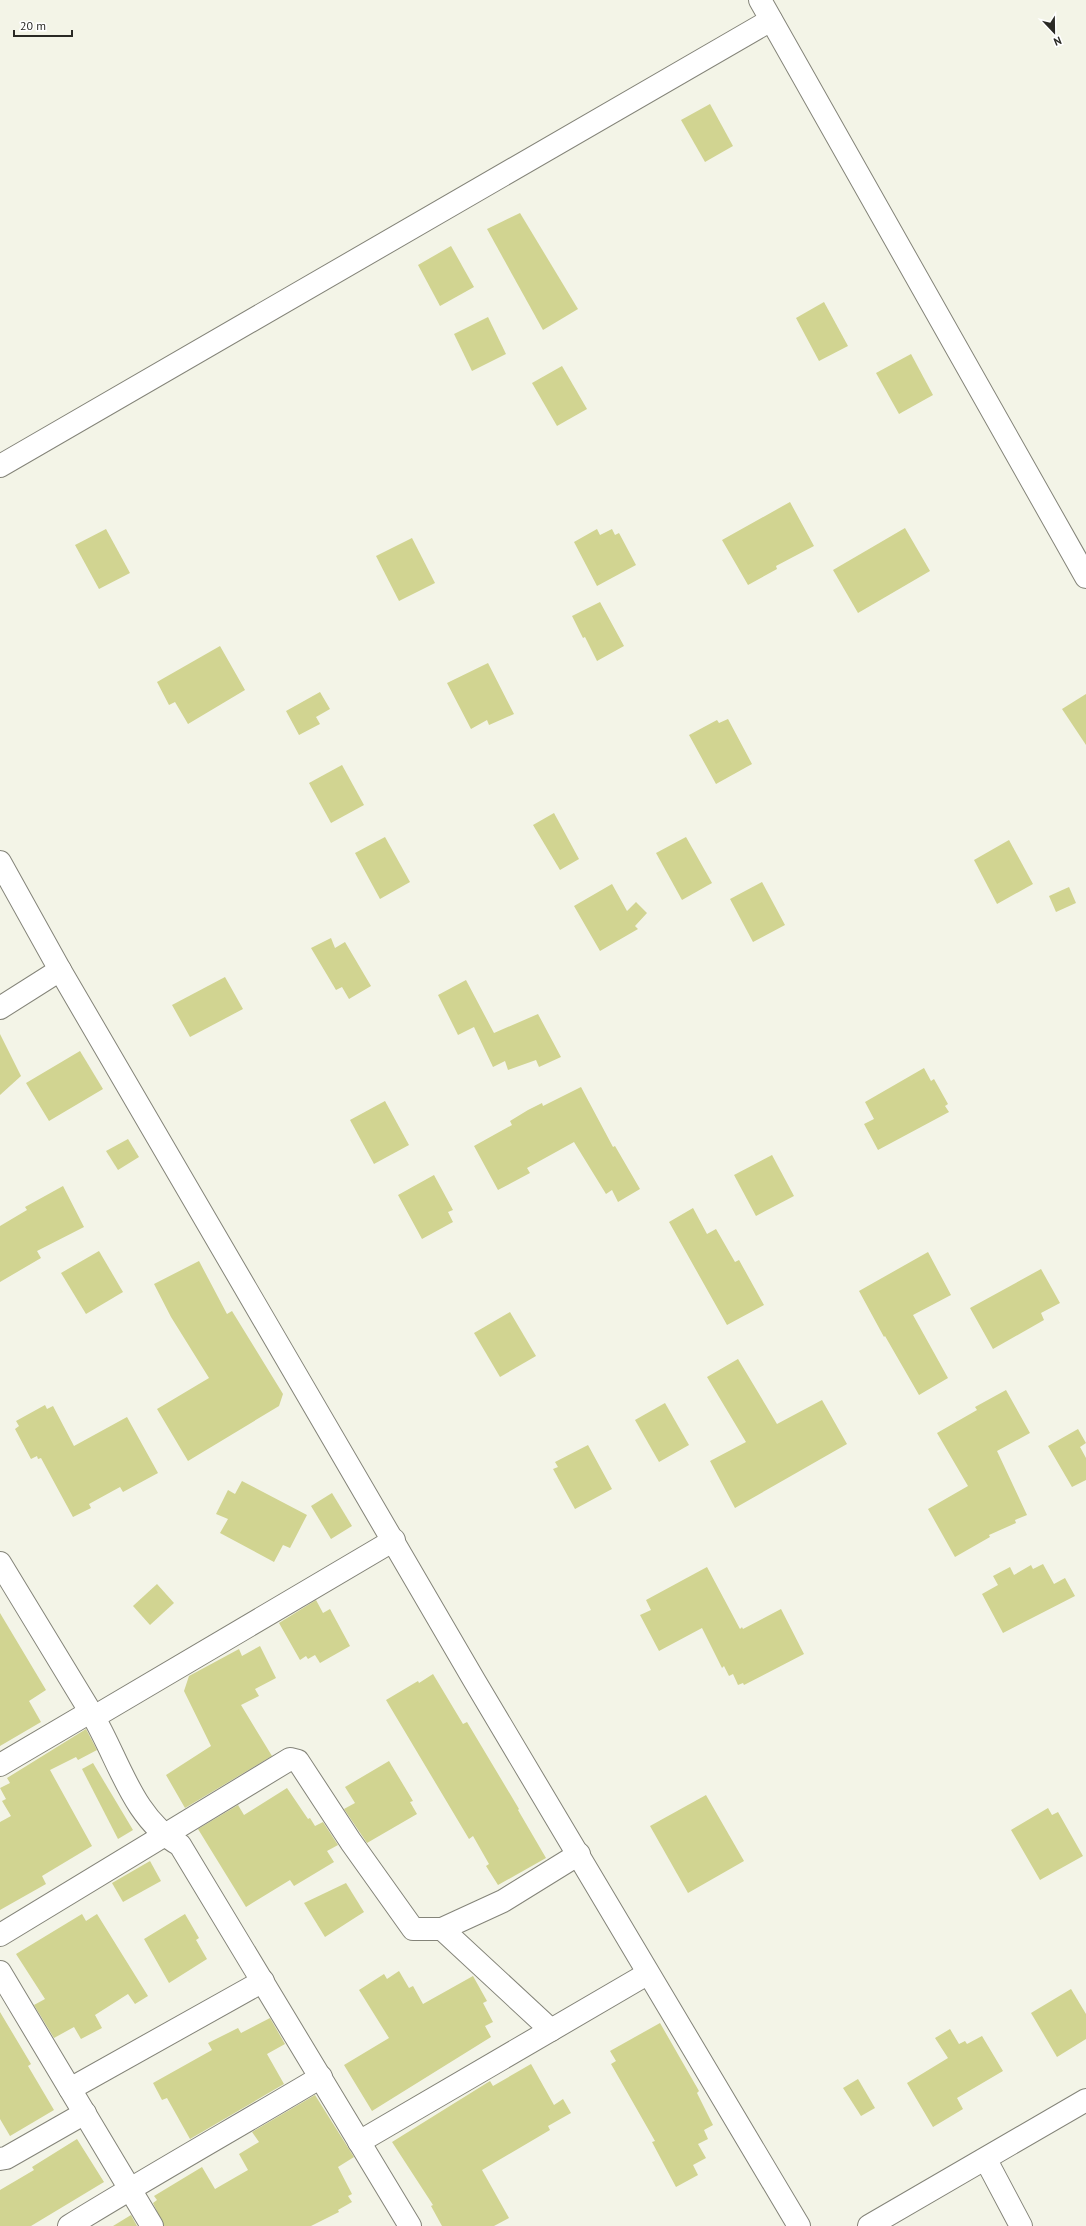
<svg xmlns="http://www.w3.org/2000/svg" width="1086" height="2226" font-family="'PT Sans',sans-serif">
<rect width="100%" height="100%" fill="#f3f4e7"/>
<g fill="#d1d491">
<path d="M 710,104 L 733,146 L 705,162 L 681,120 Z"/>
<path d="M 520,213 L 578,309 L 543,330 L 487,229 Z"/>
<path d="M 451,246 L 474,287 L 440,306 L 418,265 Z"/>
<path d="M 824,302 L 848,346 L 819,361 L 796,318 Z"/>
<path d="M 488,317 L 506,354 L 472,371 L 454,334 Z"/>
<path d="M 911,354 L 933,395 L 899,414 L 876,373 Z"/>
<path d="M 562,366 L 587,409 L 557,426 L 532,383 Z"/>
<path d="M 790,502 L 814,546 L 776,566 L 777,569 L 748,585 L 722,540 Z"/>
<path d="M 905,528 L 930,571 L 858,613 L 833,570 Z"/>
<path d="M 106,529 L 130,573 L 99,589 L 75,545 Z"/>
<path d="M 597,529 L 600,535 L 612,529 L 615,535 L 619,533 L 636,565 L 597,586 L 574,542 Z"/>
<path d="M 412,538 L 435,583 L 399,601 L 376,556 Z"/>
<path d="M 600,602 L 624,646 L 597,661 L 585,637 L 583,638 L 572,616 Z"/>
<path d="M 220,646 L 245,690 L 188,724 L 175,702 L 169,705 L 157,682 Z"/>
<path d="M 488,663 L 514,714 L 489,725 L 487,720 L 471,729 L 447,683 Z"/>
<path d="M 320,692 L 330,709 L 316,717 L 320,724 L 299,735 L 286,711 Z"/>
<path d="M 1086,694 L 1086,745 L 1062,709 Z"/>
<path d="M 728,719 L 752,764 L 716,784 L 689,735 L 717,720 L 719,723 Z"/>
<path d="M 342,765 L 364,805 L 331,823 L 309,783 Z"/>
<path d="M 554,813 L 579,859 L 560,870 L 533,825 Z"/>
<path d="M 385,837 L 410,882 L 380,899 L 355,853 Z"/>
<path d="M 686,837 L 712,883 L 682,900 L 656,853 Z"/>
<path d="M 1009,840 L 1033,884 L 997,904 L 974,860 Z"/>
<path d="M 762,882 L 785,925 L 753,942 L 730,899 Z"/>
<path d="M 612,884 L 627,911 L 636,902 L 647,913 L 635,926 L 638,929 L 600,951 L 574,906 Z"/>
<path d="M 1069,887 L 1076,903 L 1056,912 L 1049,896 Z"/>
<path d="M 331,938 L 335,948 L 345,942 L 371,986 L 349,999 L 342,987 L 336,990 L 311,948 Z"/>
<path d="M 225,977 L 243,1009 L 190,1037 L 172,1005 Z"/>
<path d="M 466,980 L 494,1033 L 538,1014 L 561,1057 L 539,1067 L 536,1060 L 508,1070 L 505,1061 L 493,1067 L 474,1027 L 458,1035 L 438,995 Z"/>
<path d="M 0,1034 L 21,1076 L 0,1095 Z"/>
<path d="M 80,1051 L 103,1089 L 49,1121 L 26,1083 Z"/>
<path d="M 924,1068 L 931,1081 L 934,1079 L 948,1104 L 945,1106 L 949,1112 L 878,1150 L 864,1124 L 874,1119 L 865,1102 Z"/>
<path d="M 581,1087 L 613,1147 L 615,1146 L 640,1189 L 618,1202 L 612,1190 L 606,1194 L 574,1142 L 527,1168 L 530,1173 L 498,1190 L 474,1146 L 512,1125 L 510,1121 L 528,1110 L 542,1103 L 543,1106 Z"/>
<path d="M 385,1101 L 409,1145 L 374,1164 L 350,1120 Z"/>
<path d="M 128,1139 L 139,1157 L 118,1170 L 106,1151 Z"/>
<path d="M 772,1155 L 794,1196 L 756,1216 L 734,1175 Z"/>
<path d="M 434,1175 L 453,1210 L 448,1212 L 453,1222 L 422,1239 L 398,1195 Z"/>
<path d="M 63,1186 L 84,1227 L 37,1251 L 41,1258 L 0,1282 L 0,1226 L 27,1210 L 25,1207 Z"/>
<path d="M 693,1208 L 707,1234 L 716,1229 L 735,1262 L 739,1260 L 764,1305 L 727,1325 L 669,1222 Z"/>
<path d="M 99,1251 L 123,1292 L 86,1314 L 61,1273 Z"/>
<path d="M 928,1252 L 951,1295 L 913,1315 L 948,1378 L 919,1395 L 885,1336 L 884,1337 L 859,1291 Z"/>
<path d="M 199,1261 L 227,1314 L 232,1311 L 283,1394 L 279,1406 L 188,1461 L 157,1409 L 209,1378 L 171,1317 L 154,1284 Z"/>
<path d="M 1041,1269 L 1060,1303 L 1041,1313 L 1044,1320 L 993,1349 L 970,1308 Z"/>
<path d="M 510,1312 L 536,1356 L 500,1377 L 474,1333 Z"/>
<path d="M 738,1359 L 777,1424 L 822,1400 L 847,1444 L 735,1508 L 710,1461 L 746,1442 L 707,1377 Z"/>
<path d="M 1006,1390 L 1030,1433 L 997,1451 L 1027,1515 L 1015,1520 L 1016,1523 L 989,1535 L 990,1537 L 955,1557 L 928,1509 L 968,1486 L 937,1433 L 977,1410 L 975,1407 Z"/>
<path d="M 665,1403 L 689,1445 L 659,1462 L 635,1420 Z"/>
<path d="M 45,1405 L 47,1409 L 53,1406 L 74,1446 L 127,1417 L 158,1473 L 123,1492 L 120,1487 L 89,1504 L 91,1508 L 73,1517 L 41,1458 L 38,1459 L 37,1456 L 31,1459 L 15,1429 L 19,1426 L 16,1421 Z"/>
<path d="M 1078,1429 L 1086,1443 L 1080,1447 L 1086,1458 L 1086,1480 L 1072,1487 L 1048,1446 Z"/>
<path d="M 588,1445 L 612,1489 L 575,1509 L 553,1469 L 558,1467 L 555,1462 Z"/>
<path d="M 242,1481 L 307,1515 L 290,1548 L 283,1545 L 274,1562 L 220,1533 L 228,1519 L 216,1514 L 228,1490 L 235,1494 Z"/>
<path d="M 332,1493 L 352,1526 L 331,1539 L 311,1506 Z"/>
<path d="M 1043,1564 L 1054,1584 L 1065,1578 L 1075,1596 L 1003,1633 L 982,1594 L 998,1585 L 993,1576 L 1010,1567 L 1014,1575 L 1031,1565 L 1033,1569 Z"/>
<path d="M 707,1567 L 740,1629 L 742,1627 L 743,1629 L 781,1609 L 804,1654 L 744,1685 L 743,1683 L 738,1685 L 733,1674 L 729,1676 L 724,1666 L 722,1668 L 702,1628 L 659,1651 L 640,1615 L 651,1610 L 646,1600 Z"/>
<path d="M 157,1584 L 174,1603 L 150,1625 L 133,1606 Z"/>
<path d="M 316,1600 L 323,1613 L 330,1609 L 350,1646 L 320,1663 L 315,1655 L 308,1659 L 306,1656 L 300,1660 L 279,1623 Z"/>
<path d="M 0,1613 L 46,1690 L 29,1701 L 41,1722 L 0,1746 Z"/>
<path d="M 260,1646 L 276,1678 L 255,1689 L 259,1696 L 241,1705 L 272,1756 L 185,1808 L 166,1775 L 211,1746 L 184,1691 L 189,1676 L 239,1649 L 242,1656 Z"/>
<path d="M 433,1674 L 463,1724 L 467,1722 L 519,1809 L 518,1810 L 546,1858 L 498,1885 L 486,1866 L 489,1864 L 473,1836 L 469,1839 L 386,1700 L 418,1681 L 419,1683 Z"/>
<path d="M 86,1729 L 97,1750 L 78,1760 L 76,1757 L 50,1770 L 92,1846 L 42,1876 L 46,1884 L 0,1910 L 0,1822 L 11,1816 L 2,1801 L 6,1799 L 0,1788 L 10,1783 L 7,1778 Z"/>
<path d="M 389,1761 L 413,1801 L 410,1802 L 417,1814 L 367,1843 L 344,1809 L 355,1803 L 345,1787 Z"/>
<path d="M 93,1763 L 133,1830 L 118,1839 L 82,1769 Z"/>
<path d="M 287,1788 L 308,1819 L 310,1818 L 315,1826 L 323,1822 L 338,1845 L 327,1851 L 334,1862 L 294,1886 L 290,1880 L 246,1907 L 198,1829 L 238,1805 L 244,1815 Z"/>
<path d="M 706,1795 L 744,1861 L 688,1893 L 650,1826 Z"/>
<path d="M 1048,1808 L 1052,1815 L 1058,1812 L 1083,1856 L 1040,1880 L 1011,1830 Z"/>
<path d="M 150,1861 L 161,1881 L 123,1902 L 112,1883 Z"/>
<path d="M 346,1883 L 364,1912 L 325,1937 L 304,1903 Z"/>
<path d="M 82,1914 L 86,1921 L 97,1914 L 148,1996 L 135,2004 L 128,1994 L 95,2015 L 102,2028 L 81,2039 L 74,2027 L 54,2038 L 34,2005 L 45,1999 L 16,1954 Z"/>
<path d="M 185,1914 L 199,1938 L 196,1940 L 207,1959 L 169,1983 L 144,1939 Z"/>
<path d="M 399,1971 L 409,1988 L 413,1986 L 423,2004 L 473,1976 L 487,2001 L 483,2003 L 493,2022 L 485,2026 L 491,2037 L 372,2111 L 344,2065 L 389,2038 L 359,1990 L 384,1974 L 387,1979 Z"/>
<path d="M 1071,1989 L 1086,2014 L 1086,2039 L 1057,2057 L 1031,2013 Z"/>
<path d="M 0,2012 L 31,2064 L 28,2066 L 54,2110 L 10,2136 L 0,2119 Z"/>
<path d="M 270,2018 L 285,2044 L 267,2054 L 284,2084 L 190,2139 L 167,2098 L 162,2100 L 153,2083 L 212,2050 L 208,2043 L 238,2028 L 241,2033 Z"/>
<path d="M 660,2023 L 699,2091 L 697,2093 L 713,2125 L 704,2130 L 708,2139 L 698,2144 L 706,2158 L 693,2165 L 698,2175 L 676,2187 L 652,2142 L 655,2141 L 611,2064 L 616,2061 L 610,2051 Z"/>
<path d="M 950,2029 L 959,2044 L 965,2041 L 967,2044 L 982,2036 L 1003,2071 L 957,2098 L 963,2109 L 933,2127 L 907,2083 L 948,2058 L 935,2038 Z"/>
<path d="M 531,2064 L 554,2105 L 563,2099 L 571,2113 L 548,2126 L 550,2130 L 482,2170 L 509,2218 L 494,2226 L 442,2226 L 431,2206 L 433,2205 L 392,2142 L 490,2081 L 493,2086 Z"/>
<path d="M 858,2079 L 875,2108 L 861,2116 L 843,2088 Z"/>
<path d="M 315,2095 L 354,2157 L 338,2167 L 352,2194 L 348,2196 L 352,2202 L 338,2210 L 339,2212 L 311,2226 L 164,2226 L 153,2203 L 157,2200 L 154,2196 L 202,2167 L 215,2189 L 248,2170 L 239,2154 L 259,2142 L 252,2132 Z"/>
<path d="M 77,2139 L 104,2182 L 31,2226 L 0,2226 L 0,2190 L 34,2170 L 32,2167 Z"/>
<path d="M 131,2215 L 137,2226 L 113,2226 Z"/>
</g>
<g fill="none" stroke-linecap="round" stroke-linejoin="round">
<defs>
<g id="minor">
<path d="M 760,0 L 1086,577"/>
<path d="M 0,466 L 771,20"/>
<path d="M 0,862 L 60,970 L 474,1680 L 799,2226"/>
<path d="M 0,1008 L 60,970"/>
<path d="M 0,1563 C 31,1614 62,1665 93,1716 C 119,1760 133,1819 180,1845 L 410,2226"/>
<path d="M 94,1717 L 394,1540"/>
<path d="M 0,1765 L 90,1712"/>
<path d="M 442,1929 L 551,2030"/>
<path d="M 0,1935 L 290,1759 L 298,1761 L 351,1842 L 413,1929 L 442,1929 L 503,1901 L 579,1854"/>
<path d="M 0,1972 L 152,2226"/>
<path d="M 70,2089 L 263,1981"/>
<path d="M 359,2142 L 647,1974"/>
<path d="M 0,2159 L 6,2158 L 85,2113"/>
<path d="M 986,2160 L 1021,2226"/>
<path d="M 69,2226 C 152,2175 237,2127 321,2077"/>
<path d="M 869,2226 L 1086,2100"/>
</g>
</defs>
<use href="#minor" stroke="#848479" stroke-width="24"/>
<use href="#minor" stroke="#fff" stroke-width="22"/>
</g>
<g transform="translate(1054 32) rotate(158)" stroke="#ffffff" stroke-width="3" paint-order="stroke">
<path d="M0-3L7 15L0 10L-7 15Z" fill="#292924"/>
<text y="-6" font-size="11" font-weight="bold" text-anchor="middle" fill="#292924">N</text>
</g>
<path d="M14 30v6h58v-6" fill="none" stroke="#292924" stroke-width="2"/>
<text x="20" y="30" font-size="12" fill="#292924" stroke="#ffffff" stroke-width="3" paint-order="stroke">20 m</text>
</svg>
